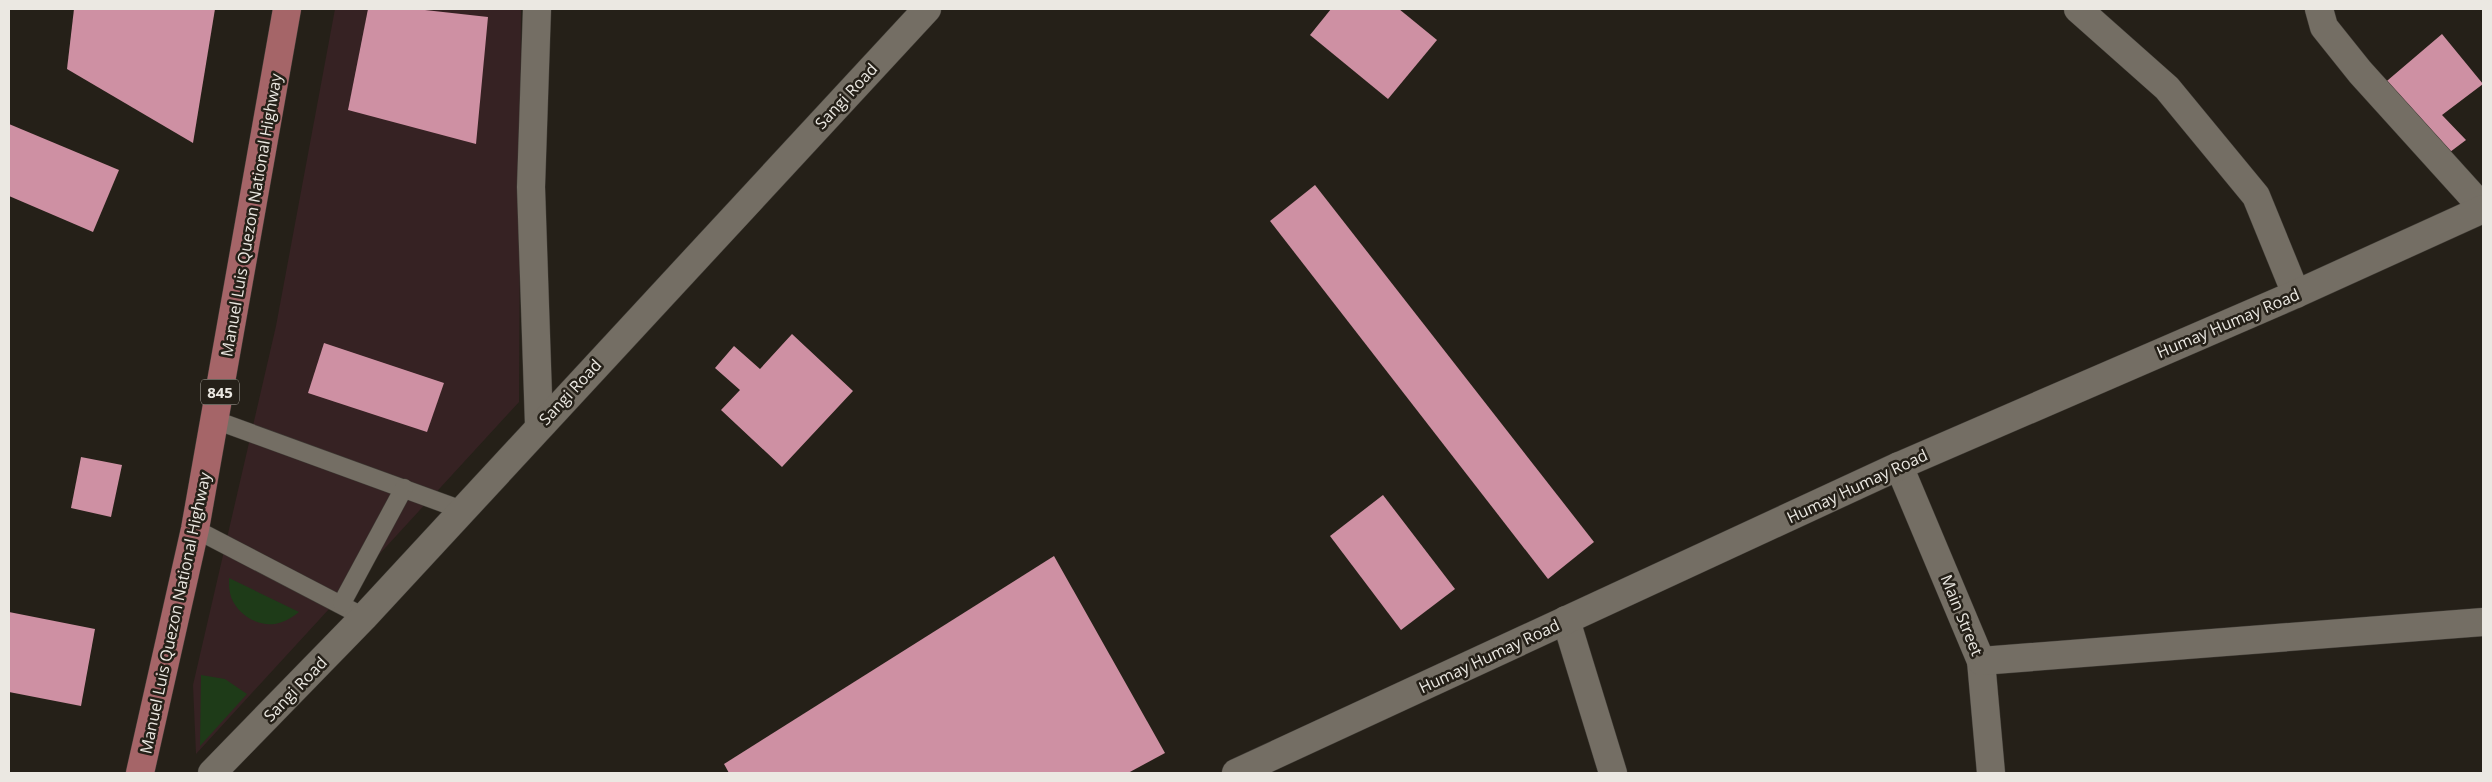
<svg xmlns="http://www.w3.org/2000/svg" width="2492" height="782" font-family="'Open Sans',sans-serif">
<rect width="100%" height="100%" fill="#252018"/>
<path fill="#362223" d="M 335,9 L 521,9 L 519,402 L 196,754 L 193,685 L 276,326 Z"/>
<g fill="#1e3b18">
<path d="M 229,578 L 299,612 C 294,616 288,620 282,622 C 262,630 238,616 231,597 C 229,591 229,584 229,578 Z"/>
<path d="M 201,675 L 225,679 L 247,694 L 200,746 Z"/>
</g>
<g fill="#ce90a3">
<path d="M 74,9 L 215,9 L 193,143 L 67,69 Z"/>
<path d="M 368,9 L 416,9 L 488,17 L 476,144 L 348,110 Z"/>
<path d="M 1331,9 L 1399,9 L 1437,40 L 1388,99 L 1310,35 Z"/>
<path d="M 2442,34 L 2483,84 L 2442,115 L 2466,140 L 2442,158 L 2381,86 Z"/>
<path d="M 9,124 L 119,170 L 93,232 L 9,196 Z"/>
<path d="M 1315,185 L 1594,542 L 1548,579 L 1270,221 Z"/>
<path d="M 792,334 L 853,391 L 782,467 L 721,410 L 740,390 L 715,368 L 734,346 L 760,369 Z"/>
<path d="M 324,343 L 444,383 L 427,432 L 308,393 Z"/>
<path d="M 81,457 L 122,465 L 111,517 L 71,508 Z"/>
<path d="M 1383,495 L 1455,589 L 1401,630 L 1330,536 Z"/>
<path d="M 1054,556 L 1165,753 L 1128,773 L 729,773 L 724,764 Z"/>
<path d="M 9,612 L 95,629 L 81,706 L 9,692 Z"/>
</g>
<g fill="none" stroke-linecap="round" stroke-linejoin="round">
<defs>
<g id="service">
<path d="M 215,420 L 462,510"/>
<path d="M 195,529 L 364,617"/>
<path d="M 342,603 L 404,488"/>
</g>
<g id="minor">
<path d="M 537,9 L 531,187 L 539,425"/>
<path d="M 2078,9 L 2167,88 L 2256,196 L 2296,294"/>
<path d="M 2319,9 L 2324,27 L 2360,72 L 2483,208"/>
<path d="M 1899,466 L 1981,661 L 1991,773"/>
<path d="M 1566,620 L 1613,773"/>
<path d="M 1981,661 L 2483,622"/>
</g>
<g id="tertiary">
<path d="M 212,773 L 364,617 L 927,9"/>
<path d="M 1236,773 L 1899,466 L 2296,294 L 2483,209"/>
</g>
<path id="primary" d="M 140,773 L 195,529 L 287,9"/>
</defs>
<use href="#service" stroke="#3f3b35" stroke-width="19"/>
<use href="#minor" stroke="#3f3b35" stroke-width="29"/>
<use href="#tertiary" stroke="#3f3b35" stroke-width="29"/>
<use href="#primary" stroke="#3f3b35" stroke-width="29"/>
<use href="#service" stroke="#746e64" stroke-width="18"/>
<use href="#minor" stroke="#746e64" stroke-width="28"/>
<use href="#tertiary" stroke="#746e64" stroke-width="28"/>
<use href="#primary" stroke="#a56568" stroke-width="28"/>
</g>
<g text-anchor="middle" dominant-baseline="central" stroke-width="5" stroke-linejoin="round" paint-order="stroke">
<rect fill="#252018" stroke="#b0aca5" stroke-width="1" x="201" y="379.5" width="38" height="25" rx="4"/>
<g font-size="15" font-weight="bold" fill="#ebe8e2">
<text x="220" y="392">845</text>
</g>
<g font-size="16" fill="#ebe8e2" stroke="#252018">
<text transform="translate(846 96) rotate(-47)">Sangi Road</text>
<text transform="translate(251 215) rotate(-80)">Manuel Luis Quezon National Highway</text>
<text transform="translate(2228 323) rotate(-23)">Humay Humay Road</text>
<text transform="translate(570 392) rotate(-47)">Sangi Road</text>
<text transform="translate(1857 486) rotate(-25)">Humay Humay Road</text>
<text transform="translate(175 613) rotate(-78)">Manuel Luis Quezon National Highway</text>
<text transform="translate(1962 615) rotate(68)">Main Street</text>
<text transform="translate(1489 656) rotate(-25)">Humay Humay Road</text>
<text transform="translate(295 689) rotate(-46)">Sangi Road</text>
</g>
</g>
<rect width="2492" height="782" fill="none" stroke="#ebe8e2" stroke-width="20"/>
</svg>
